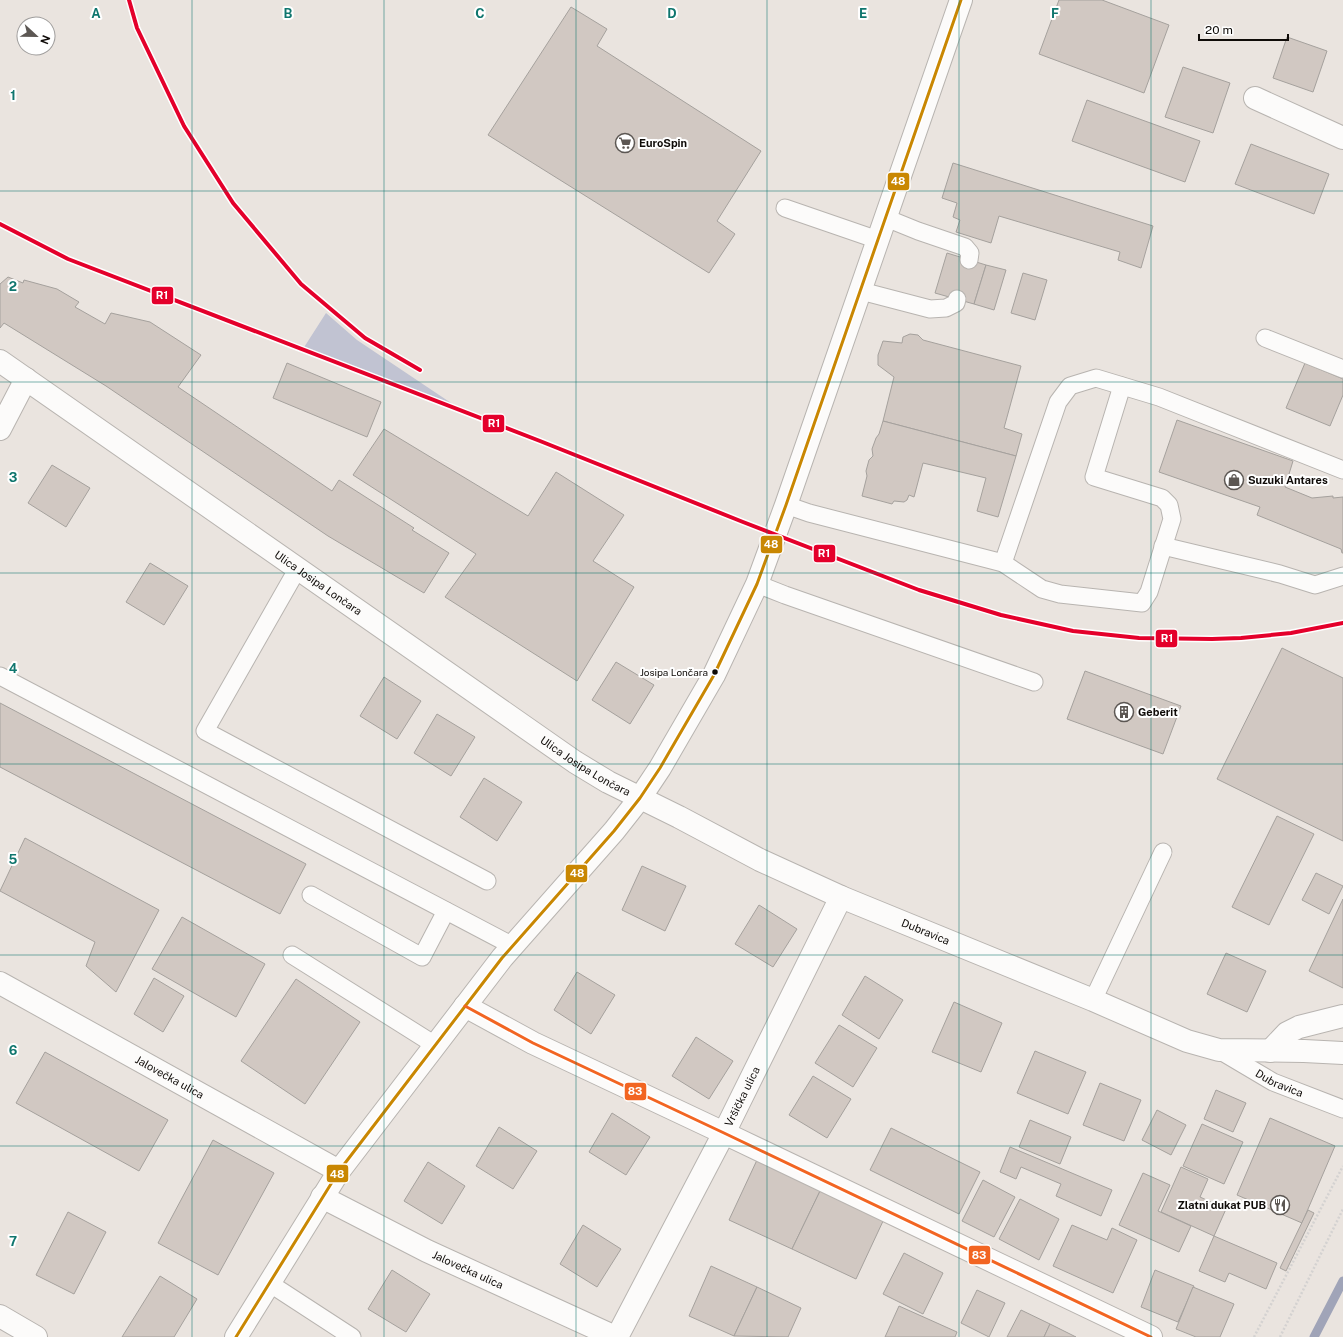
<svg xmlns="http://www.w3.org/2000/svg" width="1343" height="1337" font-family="'Public Sans',sans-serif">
<rect width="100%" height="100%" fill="#eae4df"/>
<path fill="#c1c3d2" d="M 326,313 L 357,340 L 475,419 L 301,352 Z"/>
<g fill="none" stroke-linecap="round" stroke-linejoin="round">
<path stroke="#a0a4b8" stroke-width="9" d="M 1314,1337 L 1343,1281"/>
</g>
<g fill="#d1c8c2" stroke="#a5a19d">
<path d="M 1059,0 L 1102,0 L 1169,25 L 1144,93 L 1039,54 Z"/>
<path d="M 571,7 L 607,29 L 597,46 L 761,151 L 717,221 L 735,234 L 709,273 L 488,135 Z"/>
<path d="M 1287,37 L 1327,51 L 1313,92 L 1273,78 Z"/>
<path d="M 1183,67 L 1230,83 L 1213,133 L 1165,117 Z"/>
<path d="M 1087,100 L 1200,141 L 1185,182 L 1072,141 Z"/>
<path d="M 1251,144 L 1329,174 L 1314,214 L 1235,184 Z"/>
<path d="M 953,163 L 1153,226 L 1141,268 L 1118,260 L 1120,252 L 999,216 L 991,243 L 956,232 L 960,220 L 953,217 L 957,203 L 942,198 Z"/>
<path d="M 947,253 L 986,265 L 974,304 L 935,293 Z"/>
<path d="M 986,265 L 1006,270 L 994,310 L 974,304 Z"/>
<path d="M 1023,273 L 1047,280 L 1035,320 L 1011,313 Z"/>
<path d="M 8,277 L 23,283 L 24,280 L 57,289 L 79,302 L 75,307 L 105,324 L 111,313 L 150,322 L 201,355 L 178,387 L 332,491 L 339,480 L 414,528 L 412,530 L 449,553 L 424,593 L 328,536 L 106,386 L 4,323 L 0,328 L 0,284 Z"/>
<path d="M 910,334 L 918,335 L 923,340 L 1021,366 L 1004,428 L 1022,434 L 1016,456 L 883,421 L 894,377 L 878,365 L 878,355 L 883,341 L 902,343 L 903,337 Z"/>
<path d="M 287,363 L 381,402 L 367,437 L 273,398 Z"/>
<path d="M 1305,363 L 1343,379 L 1343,395 L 1330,426 L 1286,408 Z"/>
<path d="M 1177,420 L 1293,461 L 1285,487 L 1312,498 L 1333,496 L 1333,498 L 1343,497 L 1343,553 L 1342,553 L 1341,549 L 1257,515 L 1260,507 L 1159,472 Z"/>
<path d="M 883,421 L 1016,456 L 998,517 L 977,511 L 986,478 L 923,463 L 914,497 L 909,495 L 907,500 L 904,502 L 894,501 L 892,504 L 862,496 L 867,476 L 866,471 L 869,460 L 873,456 L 872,449 L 876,438 L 879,434 Z"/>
<path d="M 384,429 L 528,516 L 556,472 L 624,515 L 593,561 L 634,587 L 577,681 L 445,597 L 476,554 L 353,475 Z"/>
<path d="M 52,465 L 90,488 L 66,527 L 28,503 Z"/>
<path d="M 150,563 L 188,586 L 164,625 L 126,602 Z"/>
<path d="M 1282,648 L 1343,678 L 1343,841 L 1217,779 Z"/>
<path d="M 616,662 L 654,685 L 630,724 L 592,700 Z"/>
<path d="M 1085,671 L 1181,706 L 1163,754 L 1067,719 Z"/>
<path d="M 384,677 L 421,701 L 397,739 L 360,716 Z"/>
<path d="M 0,703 L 306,864 L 280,914 L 0,767 Z"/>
<path d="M 437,714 L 475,737 L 451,776 L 414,753 Z"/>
<path d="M 484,778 L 522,802 L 497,841 L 460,817 Z"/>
<path d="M 1277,816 L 1314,834 L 1269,925 L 1232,907 Z"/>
<path d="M 25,838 L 159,910 L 116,992 L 86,966 L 95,942 L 0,891 Z"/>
<path d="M 642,866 L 686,886 L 665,931 L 622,910 Z"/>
<path d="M 1316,873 L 1343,886 L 1329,914 L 1302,900 Z"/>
<path d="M 1343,899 L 1343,988 L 1309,971 Z"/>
<path d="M 759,905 L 797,929 L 773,967 L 735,944 Z"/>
<path d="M 182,917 L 265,964 L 236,1017 L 152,969 Z"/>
<path d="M 1226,953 L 1266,971 L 1247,1012 L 1207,994 Z"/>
<path d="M 577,972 L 615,995 L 591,1034 L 554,1010 Z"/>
<path d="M 865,976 L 903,1000 L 879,1039 L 842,1015 Z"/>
<path d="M 154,978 L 184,996 L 163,1032 L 134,1014 Z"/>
<path d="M 296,979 L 360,1022 L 305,1104 L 241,1061 Z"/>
<path d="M 954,1002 L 1002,1023 L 981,1072 L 932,1052 Z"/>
<path d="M 839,1025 L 877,1048 L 853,1087 L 815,1063 Z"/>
<path d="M 696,1037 L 733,1061 L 709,1099 L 672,1076 Z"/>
<path d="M 1035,1051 L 1086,1072 L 1068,1114 L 1017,1093 Z"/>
<path d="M 45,1052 L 168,1120 L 139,1171 L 16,1103 Z"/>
<path d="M 813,1076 L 851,1099 L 827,1138 L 789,1115 Z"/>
<path d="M 1100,1083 L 1141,1100 L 1124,1141 L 1083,1125 Z"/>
<path d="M 1216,1090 L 1246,1103 L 1233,1132 L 1204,1119 Z"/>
<path d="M 1157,1110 L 1186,1125 L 1171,1155 L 1142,1140 Z"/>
<path d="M 612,1113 L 650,1137 L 626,1175 L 589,1152 Z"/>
<path d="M 1270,1118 L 1335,1146 L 1302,1223 L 1237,1195 Z"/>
<path d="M 1030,1120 L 1071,1137 L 1060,1164 L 1019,1147 Z"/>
<path d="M 1202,1124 L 1243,1142 L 1224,1184 L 1183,1166 Z"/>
<path d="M 499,1127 L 537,1151 L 513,1189 L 476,1166 Z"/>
<path d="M 891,1128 L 980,1172 L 959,1214 L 870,1170 Z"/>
<path d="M 213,1140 L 274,1173 L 218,1275 L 158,1243 Z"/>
<path d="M 1010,1147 L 1112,1190 L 1101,1216 L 1056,1196 L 1061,1184 L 1021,1167 L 1016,1179 L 1000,1172 Z"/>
<path d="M 757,1160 L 821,1189 L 792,1249 L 729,1220 Z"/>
<path d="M 428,1162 L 465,1186 L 442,1224 L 404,1201 Z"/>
<path d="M 1181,1167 L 1208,1179 L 1200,1197 L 1226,1209 L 1214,1236 L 1161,1212 Z"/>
<path d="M 1143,1173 L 1170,1185 L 1158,1211 L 1191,1226 L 1179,1252 L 1119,1225 Z"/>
<path d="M 983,1180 L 1015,1197 L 994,1237 L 962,1221 Z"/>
<path d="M 821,1189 L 884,1219 L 856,1279 L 792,1249 Z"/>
<path d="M 1020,1199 L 1059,1219 L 1039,1260 L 999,1239 Z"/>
<path d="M 1308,1210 L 1314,1213 L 1286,1271 L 1280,1268 Z"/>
<path d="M 68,1212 L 106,1232 L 74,1294 L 36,1275 Z"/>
<path d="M 583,1225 L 621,1249 L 597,1287 L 560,1264 Z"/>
<path d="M 1072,1225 L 1107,1240 L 1112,1228 L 1137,1240 L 1113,1293 L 1053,1266 Z"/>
<path d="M 1214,1236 L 1277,1263 L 1266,1289 L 1229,1273 L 1225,1282 L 1199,1271 Z"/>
<path d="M 904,1253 L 943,1273 L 923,1314 L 883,1294 Z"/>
<path d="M 711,1266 L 757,1287 L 734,1336 L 689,1316 Z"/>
<path d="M 392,1270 L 430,1294 L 406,1332 L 368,1309 Z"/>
<path d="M 1155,1270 L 1194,1286 L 1178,1322 L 1141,1307 Z"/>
<path d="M 160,1276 L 197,1299 L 174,1337 L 122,1337 Z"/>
<path d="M 757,1287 L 801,1308 L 788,1337 L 734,1336 Z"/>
<path d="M 1193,1287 L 1234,1304 L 1220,1337 L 1196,1337 L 1176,1329 Z"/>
<path d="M 977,1290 L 1005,1303 L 989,1337 L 961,1323 Z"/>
<path d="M 899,1306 L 957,1332 L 955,1337 L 885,1337 Z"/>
<path d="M 1021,1310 L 1050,1324 L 1044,1337 L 1007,1337 Z"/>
<path d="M 1050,1324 L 1076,1337 L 1044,1337 Z"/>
</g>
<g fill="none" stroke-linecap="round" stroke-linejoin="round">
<defs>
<g id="lane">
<path d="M 785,208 L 878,240"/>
<path d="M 886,218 L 918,231 L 965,247 L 970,253 L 969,260"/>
<path d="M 861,291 L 930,309 L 946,308 L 956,303 L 957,299"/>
<path d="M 1265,338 L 1343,369"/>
<path d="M 786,505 L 809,513 L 1003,563 L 1042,589 L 1060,594 L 1142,603 L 1149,592 L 1172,519 L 1169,505 L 1162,498 L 1094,477 L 1122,386"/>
<path d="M 1163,546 L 1280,574 L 1315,585 L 1343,576"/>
<path d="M 1003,563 L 1058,402 L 1070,386 L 1096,378 L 1159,397 L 1343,470"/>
<path d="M 298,568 L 205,731 L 487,881"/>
<path d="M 757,584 L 785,595 L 1034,682"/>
<path d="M 0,676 L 513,946"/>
<path d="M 311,895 L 422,957 L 446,911"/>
<path d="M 292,955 L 435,1045"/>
<path d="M 1093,1000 L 1163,852"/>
<path id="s1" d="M 1219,1050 L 1273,1082 L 1343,1109"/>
<path d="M 269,1283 L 352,1337"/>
</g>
<g id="street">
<path d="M 1255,98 L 1343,138"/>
<path id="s2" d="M 0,361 L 575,762 L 608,782 L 679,817 L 760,860 L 841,897 L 1093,1000 L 1187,1041 L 1219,1050 L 1304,1051 L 1343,1053"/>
<path d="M 0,429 L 26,379"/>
<path id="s3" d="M 0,983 L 339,1171"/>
<path d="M 465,1006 L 533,1043 L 724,1133 L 1151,1337"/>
<path d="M 1270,1051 L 1287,1033 L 1299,1027 L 1343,1016"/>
<path id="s4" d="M 322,1197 L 427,1251 L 615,1337"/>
<path d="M 0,1316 L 36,1337"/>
<path id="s5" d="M 617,1337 L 724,1133 L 841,897"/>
</g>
<path id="secondary" d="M 236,1337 L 339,1171 L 502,958 L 614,831 L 640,798 L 660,768 L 714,675 L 757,584 L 786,505 L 961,0"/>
</defs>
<use href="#lane" stroke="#b8b4b0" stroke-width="19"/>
<use href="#street" stroke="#b8b4b0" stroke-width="24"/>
<use href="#secondary" stroke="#b8b4b0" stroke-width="24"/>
<g stroke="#d4d2d1" stroke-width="2.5" stroke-dasharray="2 2" stroke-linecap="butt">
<path d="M 1254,1337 L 1343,1166"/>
<path d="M 1280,1337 L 1343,1209"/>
</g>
<use href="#lane" stroke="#fcfbfa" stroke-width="17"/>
<use href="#street" stroke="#fcfbfa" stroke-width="22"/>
<use href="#secondary" stroke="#fcfbfa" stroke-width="22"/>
<defs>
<path id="bus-1" d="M 236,1337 L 339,1171 L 502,958 L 614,831 L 640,798 L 660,768 L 714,675 L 757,584 L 786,505 L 961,0"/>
<path id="bus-2" d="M 465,1006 L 533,1043 L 724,1133 L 1151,1337"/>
</defs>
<use href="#bus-1" stroke="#fff" stroke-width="6"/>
<use href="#bus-2" stroke="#fff" stroke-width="6"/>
<use href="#bus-1" stroke="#c98702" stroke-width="3"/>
<use href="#bus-2" stroke="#f26522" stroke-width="3"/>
<defs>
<g id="rail-1">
<path d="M 129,0 L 137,28 L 184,126 L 233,203 L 301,284 L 365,338 L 420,370"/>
<path d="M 0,224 L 68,259 L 540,441 L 743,522 L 919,590 L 1001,615 L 1073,631 L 1139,638 L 1212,639 L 1241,638 L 1291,633 L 1343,623"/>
</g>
</defs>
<use href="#rail-1" stroke="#fff" stroke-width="7"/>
<use href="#rail-1" stroke="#e4002b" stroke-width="4"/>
</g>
<path fill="none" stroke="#0f766e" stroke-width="1" stroke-opacity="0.55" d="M 192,0 L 192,1337M 384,0 L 384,1337M 576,0 L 576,1337M 767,0 L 767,1337M 959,0 L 959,1337M 1151,0 L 1151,1337M 0,191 L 1343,191M 0,382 L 1343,382M 0,573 L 1343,573M 0,764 L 1343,764M 0,955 L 1343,955M 0,1146 L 1343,1146"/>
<defs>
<symbol id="supermarket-ring" viewBox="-11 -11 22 22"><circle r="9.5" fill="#fff" stroke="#5c5753" stroke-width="1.5"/><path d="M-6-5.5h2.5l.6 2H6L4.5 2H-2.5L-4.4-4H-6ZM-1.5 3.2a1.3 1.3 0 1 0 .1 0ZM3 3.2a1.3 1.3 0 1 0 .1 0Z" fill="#5c5753"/></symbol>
<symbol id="shop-ring" viewBox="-11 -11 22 22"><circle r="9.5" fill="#fff" stroke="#5c5753" stroke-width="1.5"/><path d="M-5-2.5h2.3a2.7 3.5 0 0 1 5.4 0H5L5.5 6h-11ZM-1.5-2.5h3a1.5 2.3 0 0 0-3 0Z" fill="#5c5753"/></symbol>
<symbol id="building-ring" viewBox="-11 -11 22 22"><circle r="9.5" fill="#fff" stroke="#5c5753" stroke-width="1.5"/><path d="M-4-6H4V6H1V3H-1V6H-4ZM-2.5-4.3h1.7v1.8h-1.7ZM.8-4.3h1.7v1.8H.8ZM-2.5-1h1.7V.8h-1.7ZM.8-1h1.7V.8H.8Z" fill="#5c5753"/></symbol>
<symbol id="restaurant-ring" viewBox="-11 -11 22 22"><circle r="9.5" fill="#fff" stroke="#5c5753" stroke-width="1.5"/><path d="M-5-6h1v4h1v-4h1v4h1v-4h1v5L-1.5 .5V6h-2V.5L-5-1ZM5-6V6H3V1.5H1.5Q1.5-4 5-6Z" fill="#5c5753"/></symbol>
</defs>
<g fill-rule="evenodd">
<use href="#supermarket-ring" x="614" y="132" width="22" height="22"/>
<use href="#shop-ring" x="1223" y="469" width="22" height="22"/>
<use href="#building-ring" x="1113" y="701" width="22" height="22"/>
<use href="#restaurant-ring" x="1269" y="1194" width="22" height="22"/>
</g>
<circle fill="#0f0b08" stroke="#fff" stroke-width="1.5" cx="715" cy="672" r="3.5"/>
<g text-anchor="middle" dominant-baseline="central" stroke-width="4" stroke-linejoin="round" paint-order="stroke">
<g font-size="10" fill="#0f0b08" stroke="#fff" text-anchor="end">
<text x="708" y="672">Josipa Lončara</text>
</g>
<g font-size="11" font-weight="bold" fill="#0f0b08" stroke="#fff" text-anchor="start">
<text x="639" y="143">EuroSpin</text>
<text x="1248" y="480">Suzuki Antares</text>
<text x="1138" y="712">Geberit</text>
<text x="1266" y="1205" text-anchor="end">Zlatni dukat PUB</text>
</g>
<g font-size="11" fill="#0f0b08" stroke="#fff">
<text stroke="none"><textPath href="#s2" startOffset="388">Ulica Josipa Lončara</textPath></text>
<text stroke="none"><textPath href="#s2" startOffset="712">Ulica Josipa Lončara</textPath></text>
<text stroke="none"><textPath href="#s2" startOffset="1091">Dubravica</textPath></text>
<text stroke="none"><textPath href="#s3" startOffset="194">Jalovečka ulica</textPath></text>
<text stroke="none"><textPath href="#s1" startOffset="69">Dubravica</textPath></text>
<text stroke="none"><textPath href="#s5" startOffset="271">Vršička ulica</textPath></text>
<text stroke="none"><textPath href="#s4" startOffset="163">Jalovečka ulica</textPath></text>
</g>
</g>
<g font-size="13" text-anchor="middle" font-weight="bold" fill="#0f766e" stroke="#fff" stroke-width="4" stroke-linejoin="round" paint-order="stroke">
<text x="96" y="18">A</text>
<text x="288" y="18">B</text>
<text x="480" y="18">C</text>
<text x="672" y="18">D</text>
<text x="863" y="18">E</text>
<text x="1055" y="18">F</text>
<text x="13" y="100">1</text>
<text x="13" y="291">2</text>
<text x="13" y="482">3</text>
<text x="13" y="673">4</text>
<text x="13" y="864">5</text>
<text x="13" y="1055">6</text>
<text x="13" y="1246">7</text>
</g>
<g stroke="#fff" stroke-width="1.5">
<rect x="887" y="172" width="23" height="19" rx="4" fill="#c98702"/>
<rect x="151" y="286" width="23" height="19" rx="4" fill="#e4002b"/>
<rect x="482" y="414" width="23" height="19" rx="4" fill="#e4002b"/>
<rect x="760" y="535" width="23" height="19" rx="4" fill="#c98702"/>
<rect x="813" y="544" width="23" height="19" rx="4" fill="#e4002b"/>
<rect x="1155" y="629" width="23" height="19" rx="4" fill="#e4002b"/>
<rect x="565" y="864" width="23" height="19" rx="4" fill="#c98702"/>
<rect x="624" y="1082" width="23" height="19" rx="4" fill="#f26522"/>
<rect x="326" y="1164" width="23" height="19" rx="4" fill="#c98702"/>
<rect x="968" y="1245" width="23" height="20" rx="4" fill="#f26522"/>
</g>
<g font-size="11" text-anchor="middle" font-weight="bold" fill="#fff">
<text x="898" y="185">48</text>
<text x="162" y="299">R1</text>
<text x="494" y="427">R1</text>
<text x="771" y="548">48</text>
<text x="824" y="557">R1</text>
<text x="1167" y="642">R1</text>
<text x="577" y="877">48</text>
<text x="635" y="1095">83</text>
<text x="337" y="1178">48</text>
<text x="979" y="1259">83</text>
</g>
<g transform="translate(36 36) rotate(112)"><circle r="19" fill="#ffffff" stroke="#9f9d9c"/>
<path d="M0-3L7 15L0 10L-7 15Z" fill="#5c5753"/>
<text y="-6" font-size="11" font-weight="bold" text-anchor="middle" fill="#0f0b08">N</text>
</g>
<path d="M1199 34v6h89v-6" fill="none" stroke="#0f0b08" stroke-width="2"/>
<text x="1205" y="34" font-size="12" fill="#0f0b08" stroke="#ffffff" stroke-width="3" paint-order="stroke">20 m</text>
</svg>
